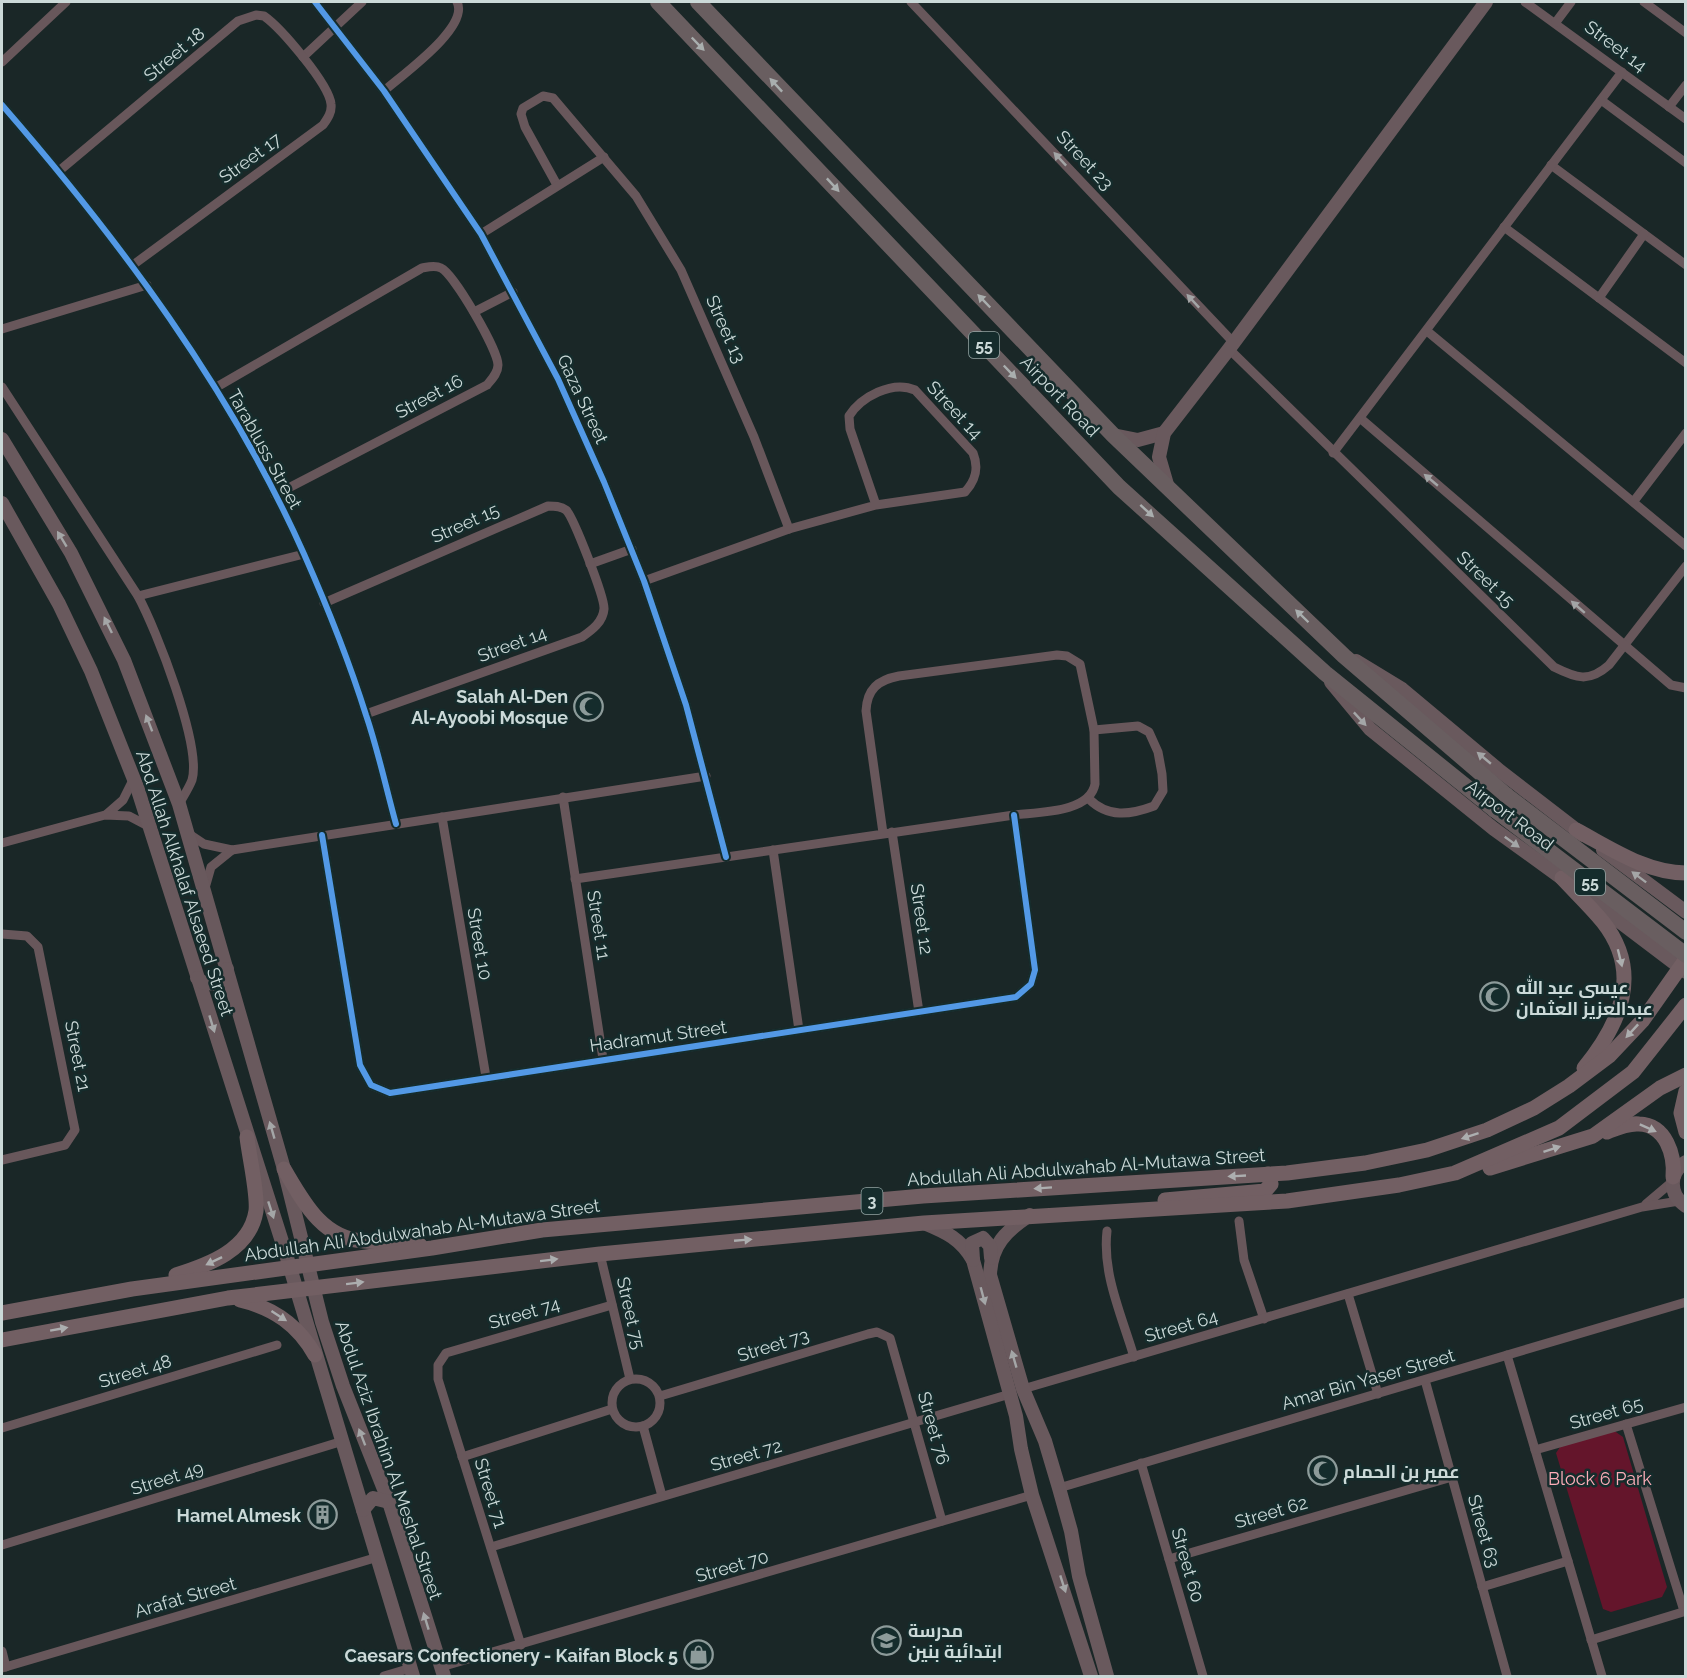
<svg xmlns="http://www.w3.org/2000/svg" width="1687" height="1678" font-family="Raleway,Cairo,sans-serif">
<rect width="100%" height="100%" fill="#1a2727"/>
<path fill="#64152b" d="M 1613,1430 L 1623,1437 L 1667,1587 L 1662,1597 L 1611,1612 L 1603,1609 L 1556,1453 L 1562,1444 Z"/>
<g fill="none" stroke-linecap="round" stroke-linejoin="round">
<g stroke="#68575b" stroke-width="9">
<path d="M 315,2 L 384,91 L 481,234 L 558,379 L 604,482 L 644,581 L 686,705 L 726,857"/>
<path d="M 911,2 L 1234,343"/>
<path d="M 1525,2 L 1686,119"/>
<path d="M 1644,2 L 1686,33"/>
<path d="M 1556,22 L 1571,2"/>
<path d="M 303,57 L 362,2"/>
<path d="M 2,62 L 66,2"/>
<path d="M 384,91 C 402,75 470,27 457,2"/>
<path d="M 1601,100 L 1686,163"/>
<path d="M 2,105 C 120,241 230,388 304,554 C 327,606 349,661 366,715 C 378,750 386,788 396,824"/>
<path d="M 1669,107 L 1686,85"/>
<path d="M 1551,165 L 1686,265"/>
<path d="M 59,171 L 238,21 L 256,15 L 264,16 C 281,28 329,84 331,104 C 332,112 328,118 323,125 L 133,265"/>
<path d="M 557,185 L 525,127 L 521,114 L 523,108 L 543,96 L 553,98 L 636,196 L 681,270 L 754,437 L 789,529"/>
<path d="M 1504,227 L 1686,363"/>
<path d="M 481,234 L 604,157"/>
<path d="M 1599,298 L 1644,234"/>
<path d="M 474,312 L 513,292"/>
<path d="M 2,329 L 147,285"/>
<path d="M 1427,331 L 1686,546"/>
<path d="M 1229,349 L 1554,667 C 1576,678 1589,683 1609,665 L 1686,566"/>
<path d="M 2,387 L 138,596 C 156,629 202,746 192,780 C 189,788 183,797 179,804"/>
<path d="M 215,388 L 422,268 C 428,267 435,265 441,268 C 454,274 498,350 498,365 C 498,373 492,379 487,385 L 275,495"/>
<path d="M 1360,418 L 1671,685 L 1686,688"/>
<path d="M 1333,453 L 1622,72"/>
<path d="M 1634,501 L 1686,433"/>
<path d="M 590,564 L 632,549"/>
<path d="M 644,581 L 789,529 L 876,505 L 965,492 C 976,480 979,468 973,453 L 915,390 C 892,380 861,397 849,416 L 850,429 L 876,505"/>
<path d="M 138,596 L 304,554"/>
<path d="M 324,603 L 548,506 C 554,506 561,506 566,510 C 573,516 605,598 604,609 C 603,622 592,630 582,637 L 366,714"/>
<path d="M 563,797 L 603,1059"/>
<path d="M 1089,799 C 1108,818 1130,815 1154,806 L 1163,791 L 1162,774 L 1158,752 L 1149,732 L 1138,726 L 1094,730"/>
<path d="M 107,814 L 123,800 L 134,778"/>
<path d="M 442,817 L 486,1077"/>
<path d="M 892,832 L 919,1012"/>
<path d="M 189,834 L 204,844 L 232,850 L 706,776"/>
<path d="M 322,835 L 360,1065 L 371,1085 L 390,1093 L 1016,997 L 1031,984 L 1035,970 L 1014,815"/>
<path d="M 2,843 L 105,815 L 129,816 L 148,826"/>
<path d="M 773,850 L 799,1030"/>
<path d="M 575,879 L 1014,815 C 1038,812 1090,813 1095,784 L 1094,730 L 1080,664 L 1067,656 L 1057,655 L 899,676 C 878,680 867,689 866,711 L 883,833"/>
<path d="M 205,888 L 211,867 L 232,850"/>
<path d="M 2,934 L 27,936 L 38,947 L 75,1130 L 65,1145 L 2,1160"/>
<path d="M 1646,1204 L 1672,1182"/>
<path d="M 1239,1221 L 1244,1260 L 1264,1319"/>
<path d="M 1107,1231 C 1102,1274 1122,1316 1134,1357"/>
<path d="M 600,1254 L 630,1379"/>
<path d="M 1348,1294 L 1378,1394"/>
<path d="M 1507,1355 L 1602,1676"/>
<circle cx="636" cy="1403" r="24"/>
<path d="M 1425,1380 L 1507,1676"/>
<path d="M 1023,1389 L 1642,1207 L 1679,1201"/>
<path d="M 660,1396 L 868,1334 L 877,1332 L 890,1338 L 942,1521"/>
<path d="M 1626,1424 L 1684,1611"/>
<path d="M 643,1426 L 662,1496"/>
<path d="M 2,1428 L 277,1345"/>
<path d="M 1535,1450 L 1686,1407"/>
<path d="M 462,1457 L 612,1409"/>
<path d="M 1141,1463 L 1203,1676"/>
<path d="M 1059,1488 L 1686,1302"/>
<path d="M 2,1545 L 343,1441"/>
<path d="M 491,1547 L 1010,1394"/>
<path d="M 1169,1559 L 1452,1477"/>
<path d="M 1482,1587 L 1568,1561"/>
<path d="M 1591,1640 L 1686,1611"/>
<path d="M 521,1645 L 438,1379 L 438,1365 L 446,1353 L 612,1305"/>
<path d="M 2,1651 L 6,1667"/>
<path d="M 441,1667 L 1032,1495"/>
<path d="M 2,1668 L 378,1557"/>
<path d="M 384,1676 L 411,1668"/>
</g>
<g stroke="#69595d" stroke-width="14">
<path d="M 1113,435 L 1138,440 L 1164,433"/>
<path d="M 2,439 L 71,553 L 124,660 L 179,804 L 284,1169 L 322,1322 L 343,1386 L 389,1502 L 444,1676"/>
<path d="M 1168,488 L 1159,457 L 1164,433 L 1229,349 L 1486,2"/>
<path d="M 2,503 L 59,604 L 91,671 L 137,787 L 285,1251 L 413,1676"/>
<path d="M 1356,661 L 1402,689 L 1500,771 L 1583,835"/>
<path d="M 1331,682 L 1370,729 L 1494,829 L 1570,884"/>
<path d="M 1603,850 L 1686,912"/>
<path d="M 1587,897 L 1686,972"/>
<path d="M 197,978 L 202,982 L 215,984 L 225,975 L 227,969"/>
<path d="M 1686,1162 C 1668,1173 1669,1195 1686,1206"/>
<path d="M 1030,1215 C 1006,1231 991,1245 990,1275 L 1023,1389 L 1045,1441 L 1059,1488 L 1071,1531 L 1079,1576 L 1107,1676"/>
<path d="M 924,1223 C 946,1232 961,1239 973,1260 L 1016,1416 L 1021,1449 L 1032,1495 L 1091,1676"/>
<path d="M 973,1260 L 972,1243 L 983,1238 L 990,1246 L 991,1258"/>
<path d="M 363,1510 L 373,1498 L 389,1502"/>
</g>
<g stroke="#725f63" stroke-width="15">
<path d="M 1576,830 C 1610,848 1646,873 1686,873"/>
<path d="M 1562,878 C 1575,892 1590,906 1603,922 C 1643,973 1620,1024 1584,1068"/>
<path d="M 1686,1091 L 1681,1113 L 1686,1132"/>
<path d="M 1607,1132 C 1617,1128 1628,1123 1639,1124 C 1666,1125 1675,1155 1673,1177"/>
<path d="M 1490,1168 L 1593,1136 L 1660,1088 L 1686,1075"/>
<path d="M 284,1169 C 303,1201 322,1239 364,1241 C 383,1242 401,1241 420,1245"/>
<path d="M 1165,1200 L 1265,1191 L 1271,1184 L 1268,1174"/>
<path d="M 176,1275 C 208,1265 250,1250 256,1211 C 258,1194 249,1156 247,1137"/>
<path d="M 240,1300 C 274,1308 298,1325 315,1355"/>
<path d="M 2,1313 L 132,1289 L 432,1248 L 542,1230 L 923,1196 L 1287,1173 L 1365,1163 L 1427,1150 L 1487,1130 L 1534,1108 L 1569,1086 L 1609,1056 L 1643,1020 L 1686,959"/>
<path d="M 2,1340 L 228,1298 L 600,1254 L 924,1223 L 1287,1201 L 1399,1185 L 1455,1173 L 1559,1128 L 1633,1072 L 1686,1005"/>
</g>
<g stroke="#695e60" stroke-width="16">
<path d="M 658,2 L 1119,487 L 1325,673 L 1495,810"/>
<path d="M 698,2 L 1113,435 L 1344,656 L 1506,795"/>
</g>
<g stroke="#695e60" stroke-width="16">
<path d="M 1506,795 L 1686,932"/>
<path d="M 1495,810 L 1686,955"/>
</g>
<defs>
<g id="cycleway">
<path d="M 315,2 L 384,91 L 481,234 L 558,379 L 604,482 L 644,581 L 686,705 L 726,857"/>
<path d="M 2,105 C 120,241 230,388 304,554 C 327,606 349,661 366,715 C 378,750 386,788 396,824"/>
<path d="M 322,835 L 360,1065 L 371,1085 L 390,1093 L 1016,997 L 1031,984 L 1035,970 L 1014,815"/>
</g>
</defs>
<use href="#cycleway" stroke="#152c2c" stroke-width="10"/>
<use href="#cycleway" stroke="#5399e6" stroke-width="6"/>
</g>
<defs><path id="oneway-solid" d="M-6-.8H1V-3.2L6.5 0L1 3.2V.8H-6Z" transform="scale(1.5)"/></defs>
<g fill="#a9aeae">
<use href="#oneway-solid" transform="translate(698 44) rotate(46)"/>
<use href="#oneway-solid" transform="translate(776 85) rotate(-133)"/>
<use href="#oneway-solid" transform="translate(833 185) rotate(47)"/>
<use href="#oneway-solid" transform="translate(984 301) rotate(-134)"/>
<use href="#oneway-solid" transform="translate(1010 372) rotate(46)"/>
<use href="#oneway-solid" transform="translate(1147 511) rotate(42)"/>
<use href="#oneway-solid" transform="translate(1302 616) rotate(-136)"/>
</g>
<g fill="#a3a5a6">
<use href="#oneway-solid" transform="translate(1060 159) rotate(-133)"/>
<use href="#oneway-solid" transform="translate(1193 301) rotate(-133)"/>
<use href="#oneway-solid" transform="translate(1431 480) rotate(-140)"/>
<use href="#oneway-solid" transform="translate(1578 607) rotate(-139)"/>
</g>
<g fill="#a4a6a7">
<use href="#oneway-solid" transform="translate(62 539) rotate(-121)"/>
<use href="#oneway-solid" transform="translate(108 625) rotate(-116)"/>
<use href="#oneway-solid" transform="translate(1360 719) rotate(47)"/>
<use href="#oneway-solid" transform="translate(149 723) rotate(-111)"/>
<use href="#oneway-solid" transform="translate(1484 758) rotate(-140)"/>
<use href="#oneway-solid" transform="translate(1512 842) rotate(36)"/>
<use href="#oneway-solid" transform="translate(1639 877) rotate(-143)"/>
<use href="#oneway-solid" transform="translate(212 1024) rotate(73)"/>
<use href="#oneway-solid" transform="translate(272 1130) rotate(-106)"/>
<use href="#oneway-solid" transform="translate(271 1210) rotate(72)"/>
<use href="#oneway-solid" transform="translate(983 1296) rotate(75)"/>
<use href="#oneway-solid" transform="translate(1014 1359) rotate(-106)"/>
<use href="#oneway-solid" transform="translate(362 1437) rotate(-111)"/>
<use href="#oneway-solid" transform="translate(1063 1584) rotate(72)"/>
<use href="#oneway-solid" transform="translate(426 1621) rotate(-107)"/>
</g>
<g fill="#acaeaf">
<use href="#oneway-solid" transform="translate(1620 958) rotate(76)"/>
<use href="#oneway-solid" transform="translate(1632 1031) rotate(133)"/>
<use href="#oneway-solid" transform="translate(1648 1128) rotate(24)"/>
<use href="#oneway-solid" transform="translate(1470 1136) rotate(162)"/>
<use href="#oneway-solid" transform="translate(1552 1149) rotate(-18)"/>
<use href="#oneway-solid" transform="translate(1237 1176) rotate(177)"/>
<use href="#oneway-solid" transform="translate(1043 1188) rotate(176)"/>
<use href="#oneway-solid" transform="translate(743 1240) rotate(-5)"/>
<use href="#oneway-solid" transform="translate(549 1260) rotate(-7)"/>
<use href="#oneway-solid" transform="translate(214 1261) rotate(154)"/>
<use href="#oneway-solid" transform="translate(355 1283) rotate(-7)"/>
<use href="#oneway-solid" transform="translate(279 1316) rotate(33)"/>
<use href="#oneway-solid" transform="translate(59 1329) rotate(-10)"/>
</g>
<defs>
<symbol id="mosque-ring" viewBox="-11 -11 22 22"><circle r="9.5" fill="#152c2c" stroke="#8d9b9a" stroke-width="1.5"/><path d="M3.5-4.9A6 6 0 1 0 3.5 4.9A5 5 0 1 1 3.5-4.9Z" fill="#8d9b9a"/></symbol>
<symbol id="building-ring" viewBox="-11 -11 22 22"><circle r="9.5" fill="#152c2c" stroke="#8d9b9a" stroke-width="1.5"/><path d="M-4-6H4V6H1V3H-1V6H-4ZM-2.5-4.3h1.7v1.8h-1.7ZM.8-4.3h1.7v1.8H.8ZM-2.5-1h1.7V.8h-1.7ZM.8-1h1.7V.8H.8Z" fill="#8d9b9a"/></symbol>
<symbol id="school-ring" viewBox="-11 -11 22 22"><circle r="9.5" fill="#152c2c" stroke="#8d9b9a" stroke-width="1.5"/><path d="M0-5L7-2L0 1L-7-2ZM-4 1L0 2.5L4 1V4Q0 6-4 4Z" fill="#8d9b9a"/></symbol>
<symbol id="shop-ring" viewBox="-11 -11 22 22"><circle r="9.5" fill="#152c2c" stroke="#8d9b9a" stroke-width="1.5"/><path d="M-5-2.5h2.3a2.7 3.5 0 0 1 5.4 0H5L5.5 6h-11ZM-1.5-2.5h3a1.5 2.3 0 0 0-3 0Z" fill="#8d9b9a"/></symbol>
</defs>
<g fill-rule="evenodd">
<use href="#mosque-ring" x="572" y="690" width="33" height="33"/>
<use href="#mosque-ring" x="1478" y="980" width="33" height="33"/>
<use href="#mosque-ring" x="1306" y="1454" width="33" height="33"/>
<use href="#building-ring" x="306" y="1498" width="33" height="33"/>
<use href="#school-ring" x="870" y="1624" width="33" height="33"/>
<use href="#shop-ring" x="682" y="1638" width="33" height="33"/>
</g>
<g text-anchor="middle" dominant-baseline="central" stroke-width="5" stroke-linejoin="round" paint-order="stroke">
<g fill="#152c2c" stroke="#94a5a4" stroke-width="1.5">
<rect x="969" y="332" width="30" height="26" rx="4.5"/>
<rect x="1575" y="869" width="30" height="26" rx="4.5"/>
<rect x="861.5" y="1188" width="21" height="26" rx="4.5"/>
</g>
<g font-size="16" font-weight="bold" fill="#cbd9d8">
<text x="984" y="345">55</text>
<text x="1590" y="882">55</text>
<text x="872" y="1201">3</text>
</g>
<g font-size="18" fill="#cbd9d8" stroke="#152c2c">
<text transform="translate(1616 46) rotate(37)">Street 14</text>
<text transform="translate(174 54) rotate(-40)">Street 18</text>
<text transform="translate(250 158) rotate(-36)">Street 17</text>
<text transform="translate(1085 160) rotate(47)">Street 23</text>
<text transform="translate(726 329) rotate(66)">Street 13</text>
<text transform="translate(429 396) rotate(-28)">Street 16</text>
<text transform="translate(1060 396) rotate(46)">Airport Road</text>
<text transform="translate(583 399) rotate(65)">Gaza Street</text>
<text transform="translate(955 410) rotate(47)">Street 14</text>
<text transform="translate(265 449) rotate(61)">Tarabluss Street</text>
<text transform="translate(465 523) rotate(-24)">Street 15</text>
<text transform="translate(1486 579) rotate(44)">Street 15</text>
<text transform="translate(512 644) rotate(-20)">Street 14</text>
<text transform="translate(1510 815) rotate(37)">Airport Road</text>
<text transform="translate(185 883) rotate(72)">Abd Allah Alkhalaf Alsaeed Street</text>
<text transform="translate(922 919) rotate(82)">Street 12</text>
<text transform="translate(599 925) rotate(81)">Street 11</text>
<text transform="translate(480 944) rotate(80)">Street 10</text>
<text transform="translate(658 1036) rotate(-8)">Hadramut Street</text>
<text transform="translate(78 1056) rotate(79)">Street 21</text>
<text transform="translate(1086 1167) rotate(-4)">Abdullah Ali Abdulwahab Al-Mutawa Street</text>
<text transform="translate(422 1230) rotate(-8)">Abdullah Ali Abdulwahab Al-Mutawa Street</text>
<text transform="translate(524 1313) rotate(-16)">Street 74</text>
<text transform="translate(631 1313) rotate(77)">Street 75</text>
<text transform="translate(1181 1326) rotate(-16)">Street 64</text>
<text transform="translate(773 1345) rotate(-17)">Street 73</text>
<text transform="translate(135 1371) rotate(-17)">Street 48</text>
<text transform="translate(1368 1379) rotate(-16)">Amar Bin Yaser Street</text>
<text transform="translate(1606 1413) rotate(-16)">Street 65</text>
<text transform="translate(934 1428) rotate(74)">Street 76</text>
<text transform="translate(746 1455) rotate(-16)">Street 72</text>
<text transform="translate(389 1460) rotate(71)">Abdul Aziz Ibrahim Al Meshal Street</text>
<text transform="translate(167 1478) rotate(-17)">Street 49</text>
<text transform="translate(491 1493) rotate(73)">Street 71</text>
<text transform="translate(1271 1512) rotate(-16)">Street 62</text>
<text transform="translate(1484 1531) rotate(74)">Street 63</text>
<text transform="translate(1188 1565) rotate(74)">Street 60</text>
<text transform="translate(732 1566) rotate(-16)">Street 70</text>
<text transform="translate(185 1597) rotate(-16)">Arafat Street</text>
</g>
<g font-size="18" font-weight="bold" fill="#cbd9d8" stroke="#152c2c" text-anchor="end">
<text x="568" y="696">Salah Al-Den<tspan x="568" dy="21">Al-Ayoobi Mosque</tspan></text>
<text x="1516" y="987" text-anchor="start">عيسى عبد الله<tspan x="1516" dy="21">عبدالعزيز العثمان</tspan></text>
<text x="1343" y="1471" text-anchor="start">عمير بن الحمام</text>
<text x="301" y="1515">Hamel Almesk</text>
<text x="908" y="1630" text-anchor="start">مدرسة<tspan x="908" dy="21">ابتدائية بنين</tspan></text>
<text x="678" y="1655">Caesars Confectionery - Kaifan Block 5</text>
</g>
<g font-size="18" fill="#fdadb8" stroke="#152c2c">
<text x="1600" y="1478">Block 6 Park</text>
</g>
</g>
<rect width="1687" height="1678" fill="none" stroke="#cbd9d8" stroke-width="6"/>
</svg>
